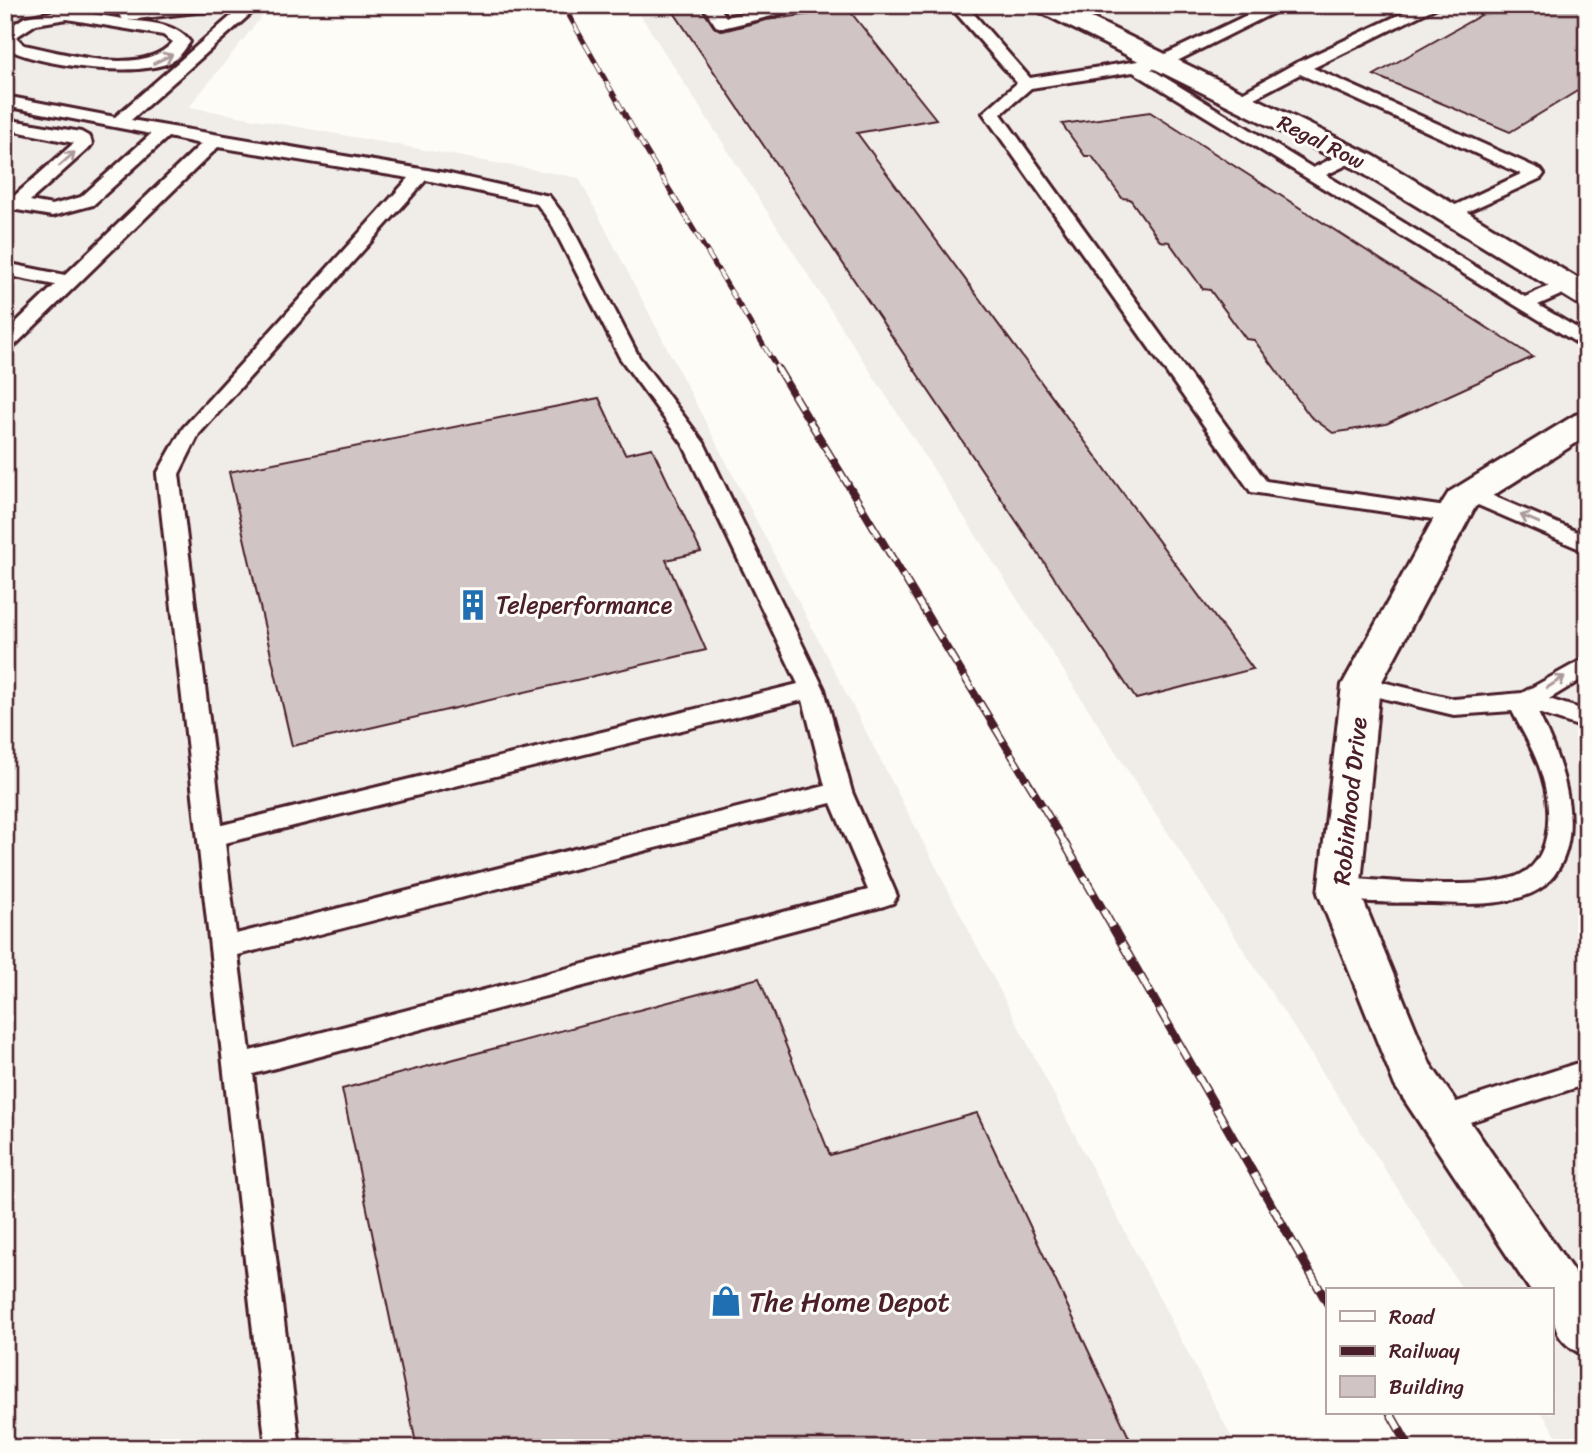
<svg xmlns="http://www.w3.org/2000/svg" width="1592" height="1453" font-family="Sriracha,sans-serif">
<rect width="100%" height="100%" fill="#fdfcf7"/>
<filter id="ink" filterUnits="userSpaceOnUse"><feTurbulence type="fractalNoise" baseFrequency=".0143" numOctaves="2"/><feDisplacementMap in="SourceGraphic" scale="14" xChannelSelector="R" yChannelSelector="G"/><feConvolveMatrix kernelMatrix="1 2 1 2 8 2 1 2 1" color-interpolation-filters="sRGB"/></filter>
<g filter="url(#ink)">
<g fill="#f0ece8">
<path d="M 29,5 L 271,5 L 189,107 L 579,178 L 1237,1448 L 5,1448 L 5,25 Z"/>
<path d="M 634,5 L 1587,5 L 1587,1448 L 1564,1448 L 1542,1413 L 1552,1413 L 1552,1290 L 1463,1290 Z"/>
</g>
<g fill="#d0c5c4" stroke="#4a1f2b" stroke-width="2">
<path d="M 669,5 L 700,5 L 714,27 L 723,31 L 766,20 L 848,9 L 936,119 L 857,133 L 1253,669 L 1136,699 Z"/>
<path d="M 1499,5 L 1587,5 L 1587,85 L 1510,132 L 1374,75 Z"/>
<path d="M 1150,112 L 1533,357 L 1386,424 L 1333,433 L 1310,416 L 1254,340 L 1246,339 L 1210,290 L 1203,289 L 1169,242 L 1160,241 L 1130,199 L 1122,198 L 1092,156 L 1085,156 L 1062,124 Z"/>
<path d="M 599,398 L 625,454 L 652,448 L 701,552 L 666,560 L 706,650 L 292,746 L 229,472 Z"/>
<path d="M 759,978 L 830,1155 L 977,1113 L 1134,1448 L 417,1448 L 342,1089 Z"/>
</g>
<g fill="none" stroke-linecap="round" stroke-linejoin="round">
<defs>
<g id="lane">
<path d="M 170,5 L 221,5 L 213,10 L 128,20 C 151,23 176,23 190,42 C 186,47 181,55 176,59 C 147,80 34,66 5,47 L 5,30 L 25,17 L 80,7 L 86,9 L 87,13 L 123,19 L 119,15 L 121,12 ZM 67,19 L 163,35 L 173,42 C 142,78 65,53 24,45 L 16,37 L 36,24 Z"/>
<path d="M 227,5 L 252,5 L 256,9 L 131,120 L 445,173 L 549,196 L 569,222 L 639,357 L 704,443 L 824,689 L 852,792 L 897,896 L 893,903 L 884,906 L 253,1074 L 300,1448 L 266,1448 L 157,474 L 183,428 L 409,178 L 218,147 L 12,348 L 5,350 L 5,333 L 55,285 L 5,275 L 5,263 L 65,275 L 201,144 L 168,137 L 93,205 L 52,216 L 5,208 L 5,197 L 12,198 L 74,143 L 5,129 L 5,119 L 81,132 L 90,137 L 92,144 L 89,148 L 30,201 L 52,205 L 81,197 L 151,134 L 5,106 L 5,96 L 115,117 L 237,11 ZM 426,180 L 537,204 L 551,223 L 620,358 L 683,444 L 798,684 L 222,825 L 179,474 L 199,434 ZM 803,700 L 825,786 L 236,934 L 225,843 ZM 831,803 L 868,890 L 250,1051 L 238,955 Z"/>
<path d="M 702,5 L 718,5 L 726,17 L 778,5 L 807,5 L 805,8 L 722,28 L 716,26 Z"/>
<path d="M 949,5 L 966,5 L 1030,78 L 1157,58 L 1268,5 L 1289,5 L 1167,66 L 1151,69 L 1313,168 L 1345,152 L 1357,152 L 1360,156 L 1357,160 L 1326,175 L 1525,297 L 1560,281 L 1574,281 L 1577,285 L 1574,289 L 1538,305 L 1587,334 L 1587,349 L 1133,72 L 1031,88 L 1001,114 L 1266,481 L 1453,508 L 1461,510 L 1464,515 L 1461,520 L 1453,522 L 1251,492 L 983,113 L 1017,83 Z"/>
<path d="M 1420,5 L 1441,5 L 1313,68 L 1541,170 L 1544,174 L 1541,178 L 1451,219 L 1445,218 L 1442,214 L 1445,210 L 1521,174 L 1300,74 L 1243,104 L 1231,104 L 1229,100 L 1294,64 Z"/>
<path d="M 1472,487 L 1587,536 L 1587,552 L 1464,499 L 1461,494 L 1464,489 Z"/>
<path d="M 1587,657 L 1587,676 L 1549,699 L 1587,711 L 1587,729 L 1538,713 C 1562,761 1592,842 1545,885 C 1516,908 1465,904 1431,903 C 1399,902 1360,905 1330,895 L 1326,888 L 1330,881 L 1339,878 C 1385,880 1472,891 1515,877 C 1553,864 1552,810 1543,779 C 1537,755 1523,733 1512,711 L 1454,715 L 1353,691 L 1349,685 L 1353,679 L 1361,677 L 1454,699 L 1522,693 Z"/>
<path d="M 1587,1060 L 1587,1084 L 1442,1131 L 1432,1128 L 1427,1119 L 1432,1110 Z"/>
</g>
<g id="street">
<path d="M 1033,5 L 1065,5 L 1374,156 L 1587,284 L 1587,306 L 1576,303 L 1354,168 L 1036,10 Z"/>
<path d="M 1587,412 L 1587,436 L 1475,507 L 1380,685 L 1360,893 L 1430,1064 L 1587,1291 L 1587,1356 C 1553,1343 1552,1323 1552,1290 L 1530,1290 L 1395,1086 L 1318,893 L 1342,685 L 1444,500 L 1449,492 L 1575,415 Z"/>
</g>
</defs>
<use href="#lane" stroke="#4a1f2b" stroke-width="6"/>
<use href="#street" stroke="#4a1f2b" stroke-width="6"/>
<use href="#lane" fill="#fdfcf7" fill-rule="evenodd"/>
<use href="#street" fill="#fdfcf7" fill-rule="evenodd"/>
<defs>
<path id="rail-far2" d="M 563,5 L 636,134 L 779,371"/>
<path id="rail-far1" d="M 778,369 L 1066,845"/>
<g id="rail">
<path d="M 1065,844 L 1328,1304"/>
<path d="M 1390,1413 L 1410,1448"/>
</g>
</defs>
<use href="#rail-far2" stroke="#4a1f2b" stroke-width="5"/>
<use href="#rail-far1" stroke="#4a1f2b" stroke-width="8"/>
<use href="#rail" stroke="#4a1f2b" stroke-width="9"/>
<use href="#rail-far2" stroke="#fdfcf7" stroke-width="3.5" stroke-dasharray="11" stroke-linecap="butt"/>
<use href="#rail-far1" stroke="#fdfcf7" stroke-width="5" stroke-dasharray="15" stroke-linecap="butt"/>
<use href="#rail" stroke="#fdfcf7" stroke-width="6" stroke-dasharray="19" stroke-linecap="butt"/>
</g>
<defs><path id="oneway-shaft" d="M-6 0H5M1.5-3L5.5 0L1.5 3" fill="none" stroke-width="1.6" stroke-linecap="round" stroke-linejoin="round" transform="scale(1.75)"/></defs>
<g stroke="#ac999b">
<use href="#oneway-shaft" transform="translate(163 59) rotate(-26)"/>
<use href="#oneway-shaft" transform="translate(67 159) rotate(-42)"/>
<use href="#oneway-shaft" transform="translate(1530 519) rotate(-157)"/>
<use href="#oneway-shaft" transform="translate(1556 682) rotate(-33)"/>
</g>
</g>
<defs>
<symbol id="building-bare" viewBox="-9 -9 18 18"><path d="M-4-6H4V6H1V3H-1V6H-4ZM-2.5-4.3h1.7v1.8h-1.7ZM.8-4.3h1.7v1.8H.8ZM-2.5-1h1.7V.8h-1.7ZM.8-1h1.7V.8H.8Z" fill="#1f6fb2" stroke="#fdfcf7" stroke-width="2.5" paint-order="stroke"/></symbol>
<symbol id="shop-bare" viewBox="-9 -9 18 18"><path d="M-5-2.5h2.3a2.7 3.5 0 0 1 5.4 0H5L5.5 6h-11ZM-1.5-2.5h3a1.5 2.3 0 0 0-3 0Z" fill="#1f6fb2" stroke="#fdfcf7" stroke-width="2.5" paint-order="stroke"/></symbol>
</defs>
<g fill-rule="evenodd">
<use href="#building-bare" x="451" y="583" width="44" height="44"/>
<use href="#shop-bare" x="704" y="1279" width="44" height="44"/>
</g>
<g text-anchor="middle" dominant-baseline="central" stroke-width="6" stroke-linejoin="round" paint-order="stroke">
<g font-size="21" fill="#4a1f2b" stroke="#fdfcf7">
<text transform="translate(1321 142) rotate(27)">Regal Row</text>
</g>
<g font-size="24" fill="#4a1f2b" stroke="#fdfcf7" text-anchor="start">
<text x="496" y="605">Teleperformance</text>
</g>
<g font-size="24" fill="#4a1f2b" stroke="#fdfcf7">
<text transform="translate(1350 801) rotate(-84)">Robinhood Drive</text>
</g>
<g font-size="28" fill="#4a1f2b" stroke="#fdfcf7" text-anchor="start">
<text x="749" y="1301">The Home Depot</text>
</g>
</g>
<rect width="1592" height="1453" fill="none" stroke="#fdfcf7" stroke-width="28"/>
<rect x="14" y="14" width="1564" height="1425" fill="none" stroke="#4a1f2b" stroke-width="2.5" filter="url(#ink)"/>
<rect x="1326" y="1288" width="228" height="126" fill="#fdfcf7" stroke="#b5a4a5" stroke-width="2"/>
<rect x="1340" y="1311" width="35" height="10" fill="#fdfcf7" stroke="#b5a4a5" stroke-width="2"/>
<text x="1389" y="1324" font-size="21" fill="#4a1f2b">Road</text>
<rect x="1340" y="1346" width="35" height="10" fill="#4a1f2b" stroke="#b5a4a5" stroke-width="2"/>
<text x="1389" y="1358" font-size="21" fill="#4a1f2b">Railway</text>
<rect x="1340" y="1376" width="35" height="21" fill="#d0c5c4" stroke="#b5a4a5" stroke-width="2"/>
<text x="1389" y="1394" font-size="21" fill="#4a1f2b">Building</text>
</svg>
